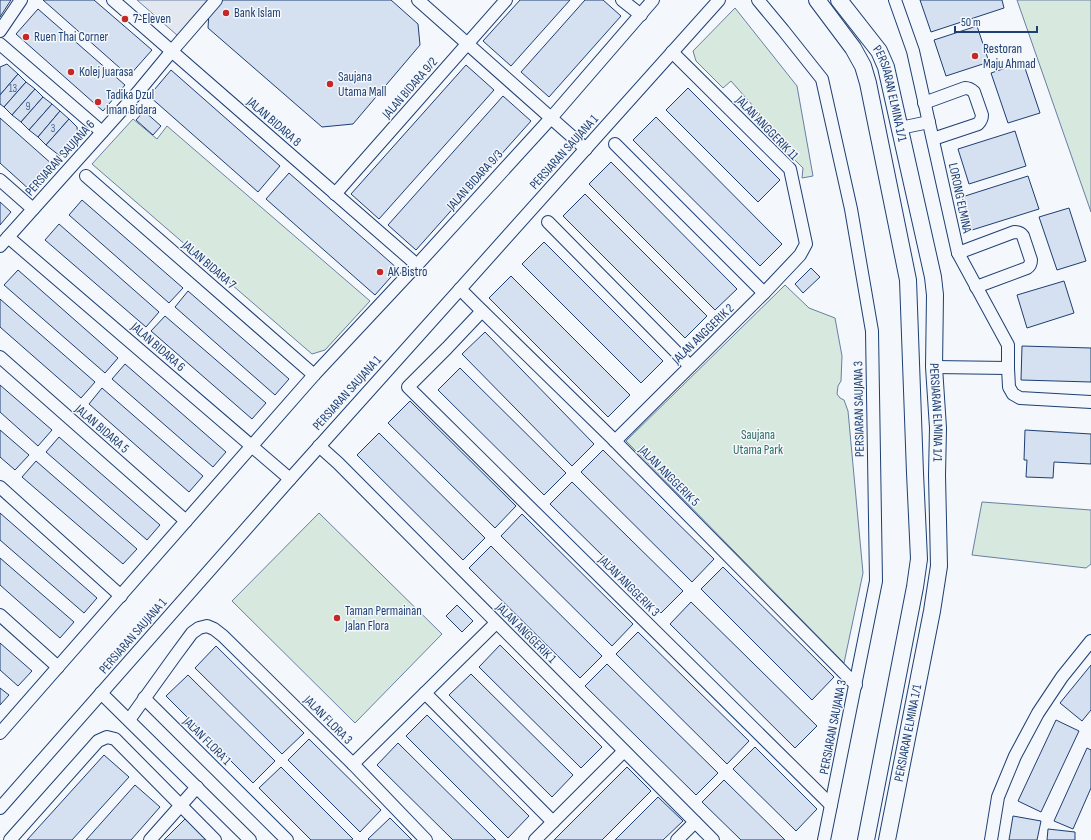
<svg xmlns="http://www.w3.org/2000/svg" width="1091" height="840" font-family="'Sofia Sans Condensed',sans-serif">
<rect width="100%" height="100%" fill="#f4f7fb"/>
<g fill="#d7e8df" stroke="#687fa3">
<path d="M 1017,0 L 1091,0 L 1091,212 Z"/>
<path d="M 735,8 L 797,86 L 813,176 L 802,178 L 803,168 L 754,120 L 760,114 L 731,81 L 723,88 L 696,61 L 693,51 Z"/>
<path d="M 133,119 L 157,139 L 167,126 L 370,301 L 325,350 L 312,354 L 92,164 Z"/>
<path d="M 785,285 L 809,308 L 835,318 L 842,356 L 841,381 L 838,386 L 837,394 L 840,398 L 844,400 L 848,411 L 863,573 L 844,663 L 626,441 Z"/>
<path d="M 982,502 L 1091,510 L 1091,564 L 1086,568 L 972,555 Z"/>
<path d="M 319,513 L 442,634 L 355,723 L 232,601 Z"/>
</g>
<path fill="#e3e8f0" stroke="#687fa3" d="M 137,0 L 210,0 L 178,36 Z"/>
<g fill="#d5e0f0" stroke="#1d3f73">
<path d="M 0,0 L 11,0 L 0,17 Z"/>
<path d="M 43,0 L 94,0 L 152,50 L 129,76 Z"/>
<path d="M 219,0 L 391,0 L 418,24 L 420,45 L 353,124 L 322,127 L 208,28 L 209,12 Z"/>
<path d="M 520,0 L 570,0 L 511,66 L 483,41 Z"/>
<path d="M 585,0 L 603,0 L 621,16 L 549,97 L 521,72 Z"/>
<path d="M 920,0 L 1002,0 L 1004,8 L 931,32 Z"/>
<path d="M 38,9 L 125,85 L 103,111 L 16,34 Z"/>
<path d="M 977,26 L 989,62 L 946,76 L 934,40 Z"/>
<path d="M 1023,62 L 1040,113 L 1008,123 L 991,73 Z"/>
<path d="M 7,64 L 18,74 L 0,95 L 0,67 Z"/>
<path d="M 466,65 L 494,90 L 379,219 L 351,194 Z"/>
<path d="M 171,70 L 280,166 L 258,192 L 149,96 Z"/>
<path d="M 18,74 L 26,82 L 4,107 L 0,104 L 0,95 Z"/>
<path d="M 26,82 L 35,89 L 12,115 L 4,107 Z"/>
<path d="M 688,88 L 780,180 L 758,202 L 666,110 Z"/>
<path d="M 35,89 L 43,97 L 21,122 L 12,115 Z"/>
<path d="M 503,96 L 531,121 L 416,250 L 388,225 Z"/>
<path d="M 43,97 L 52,104 L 29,130 L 21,122 Z"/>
<path d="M 52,104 L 60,111 L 38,137 L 29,130 Z"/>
<path d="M 60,111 L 69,119 L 46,145 L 38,137 Z"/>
<path d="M 144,111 L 161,126 L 153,135 L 136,120 Z"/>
<path d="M 656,117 L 782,244 L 760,266 L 633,140 Z"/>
<path d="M 0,118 L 53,165 L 31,191 L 0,163 Z"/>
<path d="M 69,119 L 77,127 L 78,135 L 60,156 L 46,145 Z"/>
<path d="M 1015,131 L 1026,166 L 969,184 L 958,149 Z"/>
<path d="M 611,162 L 737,289 L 715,310 L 589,184 Z"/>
<path d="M 289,173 L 398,269 L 375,295 L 266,199 Z"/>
<path d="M 1028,176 L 1039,209 L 972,230 L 962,197 Z"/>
<path d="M 585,194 L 707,316 L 685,338 L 563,216 Z"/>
<path d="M 82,200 L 183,288 L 169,303 L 69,215 Z"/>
<path d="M 0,202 L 11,212 L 0,225 Z"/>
<path d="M 1069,208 L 1086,261 L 1057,270 L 1039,217 Z"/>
<path d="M 59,224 L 159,312 L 146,327 L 45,240 Z"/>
<path d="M 544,242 L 663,361 L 641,383 L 522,264 Z"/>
<path d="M 811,268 L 820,277 L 803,293 L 795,284 Z"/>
<path d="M 18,270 L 118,358 L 105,373 L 4,285 Z"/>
<path d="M 511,276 L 630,395 L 608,417 L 489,298 Z"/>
<path d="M 1064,281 L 1074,313 L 1027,328 L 1017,295 Z"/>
<path d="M 188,291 L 289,379 L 275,395 L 175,307 Z"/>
<path d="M 0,299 L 95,382 L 81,398 L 0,327 Z"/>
<path d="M 165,316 L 266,403 L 252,419 L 151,331 Z"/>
<path d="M 485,332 L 594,444 L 572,466 L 462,354 Z"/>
<path d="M 1022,346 L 1091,348 L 1091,382 L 1021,380 Z"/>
<path d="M 125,364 L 226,452 L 213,467 L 112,379 Z"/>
<path d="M 460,368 L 566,473 L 544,495 L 438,390 Z"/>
<path d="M 0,385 L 52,430 L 38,446 L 0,412 Z"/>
<path d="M 102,388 L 203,476 L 189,492 L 89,404 Z"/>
<path d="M 410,401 L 516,506 L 495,528 L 388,423 Z"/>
<path d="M 0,430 L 29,455 L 15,470 L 0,457 Z"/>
<path d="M 1025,430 L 1091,434 L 1091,464 L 1054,462 L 1053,478 L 1026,477 L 1027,460 L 1024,460 Z"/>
<path d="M 379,433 L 485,538 L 463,560 L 357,455 Z"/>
<path d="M 59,437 L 160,525 L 147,540 L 46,452 Z"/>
<path d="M 603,450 L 714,559 L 692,582 L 581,472 Z"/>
<path d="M 36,461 L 137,549 L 123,564 L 22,477 Z"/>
<path d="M 572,482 L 683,591 L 661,613 L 550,504 Z"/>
<path d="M 0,513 L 97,598 L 84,613 L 0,540 Z"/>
<path d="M 522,514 L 633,624 L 612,646 L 501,536 Z"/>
<path d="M 491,546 L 602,656 L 580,678 L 469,568 Z"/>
<path d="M 0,558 L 74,622 L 60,638 L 0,585 Z"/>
<path d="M 723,567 L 834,677 L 812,700 L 701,589 Z"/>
<path d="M 691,602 L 817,726 L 795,748 L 670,624 Z"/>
<path d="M 457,605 L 473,621 L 462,632 L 446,616 Z"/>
<path d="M 638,632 L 749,741 L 727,764 L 616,654 Z"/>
<path d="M 0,643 L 32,671 L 18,686 L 0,670 Z"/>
<path d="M 500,645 L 602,747 L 581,768 L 479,667 Z"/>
<path d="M 216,646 L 304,733 L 282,754 L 195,668 Z"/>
<path d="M 607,664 L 718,773 L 696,795 L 585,686 Z"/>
<path d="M 1091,665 L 1091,710 L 1082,721 L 1060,703 Z"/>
<path d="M 471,674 L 573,775 L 552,797 L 449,695 Z"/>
<path d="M 188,675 L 275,761 L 253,783 L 166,696 Z"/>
<path d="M 0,688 L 9,695 L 0,705 Z"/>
<path d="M 427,715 L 529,816 L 508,838 L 406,736 Z"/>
<path d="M 1056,720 L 1079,731 L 1041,812 L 1018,801 Z"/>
<path d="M 309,739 L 381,810 L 360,832 L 288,760 Z"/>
<path d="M 398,743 L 496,840 L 453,840 L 377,765 Z"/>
<path d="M 755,747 L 817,809 L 796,831 L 733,769 Z"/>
<path d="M 1087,748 L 1091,750 L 1091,788 L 1073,829 L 1054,821 Z"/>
<path d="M 104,755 L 129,777 L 72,840 L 27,840 Z"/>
<path d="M 281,767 L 353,839 L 351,840 L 311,840 L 259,788 Z"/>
<path d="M 627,767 L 651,791 L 602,840 L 554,840 Z"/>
<path d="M 724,780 L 785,840 L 741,840 L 702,802 Z"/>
<path d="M 135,785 L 160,807 L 131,840 L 86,840 Z"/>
<path d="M 658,797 L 683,821 L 663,840 L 615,840 Z"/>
<path d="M 1013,816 L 1041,821 L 1037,840 L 1009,840 Z"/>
<path d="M 390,818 L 412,840 L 369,840 L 368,839 Z"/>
<path d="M 185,819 L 206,840 L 164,840 Z"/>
<path d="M 1048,829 L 1075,832 L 1075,840 L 1047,840 Z"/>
</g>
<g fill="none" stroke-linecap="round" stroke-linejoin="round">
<defs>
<g id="minor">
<path d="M 113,0 L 417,265"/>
<path d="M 418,0 L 586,149"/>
<path d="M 622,0 L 641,15"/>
<path d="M 758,0 L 783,30 L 822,79 L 851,209 L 872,331 L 876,581 L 824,840"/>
<path d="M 895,0 L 913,51 L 958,253 L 1008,345 L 1008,368 L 1009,387 L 1013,394 L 1020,398 L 1091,402"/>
<path d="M 0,31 L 21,0"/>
<path d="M 0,44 L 102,132"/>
<path d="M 924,103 L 965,88 C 969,88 971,89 974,92 L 982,115 C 982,119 981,121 978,124 L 933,139"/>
<path d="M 900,128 L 929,122"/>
<path d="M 615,144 L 764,293"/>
<path d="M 86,176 L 314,375"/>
<path d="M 0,180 L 33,209"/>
<path d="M 335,194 L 506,0"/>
<path d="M 548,222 L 690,366"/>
<path d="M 8,237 L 290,479"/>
<path d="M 0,246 L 138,92 L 171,52 L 216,0"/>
<path d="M 958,253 L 1014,232 C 1019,232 1021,233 1023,236 L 1031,260 C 1031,264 1030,266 1027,268 L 976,287"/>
<path d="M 460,289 L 476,305 L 611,437 L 856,685"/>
<path d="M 482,311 L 447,348 L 408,387 L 831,805"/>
<path d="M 0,357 L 186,521"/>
<path d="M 934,367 L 1008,368"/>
<path d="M 615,441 L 764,293 L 800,255 L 806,244 L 790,169 L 672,52"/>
<path d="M 319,446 L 338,463 L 713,840"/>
<path d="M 0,487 L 121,596"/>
<path d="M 0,615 L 58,667"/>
<path d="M 101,693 L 250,840"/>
<path d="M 425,693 L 553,822"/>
<path d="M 144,698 L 287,840"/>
<path d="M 129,720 L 175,656 L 192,633 L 199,628 L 207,626 L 214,629 L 223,636 L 353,764 L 426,840"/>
<path d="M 0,733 L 314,375 L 417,265 L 551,118 L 653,0"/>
<path d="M 353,764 L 496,623"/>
<path d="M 0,808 L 290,479 L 719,0"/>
<path d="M 10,840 L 98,741 L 107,737 L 115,739 L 215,840"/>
<path d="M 150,840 L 197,787"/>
<path d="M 535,840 L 624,751"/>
<path d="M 677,840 L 695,822"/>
<path d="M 991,840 L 998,797 L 1015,756 L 1038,713 L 1062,677 L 1091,641"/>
</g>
<g id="major">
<path d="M 817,0 L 853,48 L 863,66 L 868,83 L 908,280 L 915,473 L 919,559 L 915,587 L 866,840"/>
<path id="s1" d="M 839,0 L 879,51 L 886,67 L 933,277 L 935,295 L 934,367 L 938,428 L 937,475 L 939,566 L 932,611 L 887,840"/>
</g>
</defs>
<use href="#minor" stroke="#1d3f73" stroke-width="14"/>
<use href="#major" stroke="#1d3f73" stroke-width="18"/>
<use href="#minor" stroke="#f4f7fb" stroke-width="12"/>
<use href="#major" stroke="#f4f7fb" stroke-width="16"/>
</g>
<g fill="#c62828" stroke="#f4f7fb" stroke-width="1.5">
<circle cx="226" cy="13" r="4"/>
<circle cx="125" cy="19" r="4"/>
<circle cx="26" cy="37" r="4"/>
<circle cx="975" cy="56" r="4"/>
<circle cx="71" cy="72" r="4"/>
<circle cx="330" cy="84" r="4"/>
<circle cx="98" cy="102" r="4"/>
<circle cx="380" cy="272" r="4"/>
<circle cx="337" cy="618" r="4"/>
</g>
<g text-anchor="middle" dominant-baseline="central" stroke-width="3" stroke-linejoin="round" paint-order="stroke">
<g font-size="11" fill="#4b6792">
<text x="13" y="88">13</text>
<text x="28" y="106">9</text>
<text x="53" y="128">3</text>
</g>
<g font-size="13" fill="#1d3f73" stroke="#f4f7fb" text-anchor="start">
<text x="234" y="13">Bank Islam</text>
<text x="133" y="19">7-Eleven</text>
<text x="34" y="37">Ruen Thai Corner</text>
<text x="983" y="49">Restoran<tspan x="983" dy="15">Maju Ahmad</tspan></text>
<text x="79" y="72">Kolej Juarasa</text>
<text x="338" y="77">Saujana<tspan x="338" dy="15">Utama Mall</tspan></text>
<text x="106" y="95">Tadika Dzul<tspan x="106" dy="15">Iman Bidara</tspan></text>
<text x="388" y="272">AK Bistro</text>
<text x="345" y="611">Taman Permainan<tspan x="345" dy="15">Jalan Flora</tspan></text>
</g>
<g font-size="13" fill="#1d3f73" stroke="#f4f7fb">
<text transform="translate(410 88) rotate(-49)">JALAN BIDARA 9/2</text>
<text stroke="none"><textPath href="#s1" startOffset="109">PERSIARAN ELMINA 1/1</textPath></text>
<text transform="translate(274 122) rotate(41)">JALAN BIDARA 8</text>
<text transform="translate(767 128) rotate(46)">JALAN ANGGERIK 11</text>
<text transform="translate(564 152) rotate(-48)">PERSIARAN SAUJANA 1</text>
<text transform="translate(60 158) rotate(-48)">PERSIARAN SAUJANA 6</text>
<text transform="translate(475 180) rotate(-48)">JALAN BIDARA 9/3</text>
<text transform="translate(960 198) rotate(78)">LORONG ELMINA</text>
<text transform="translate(209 265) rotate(41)">JALAN BIDARA 7</text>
<text transform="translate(703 334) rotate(-44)">JALAN ANGGERIK 2</text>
<text transform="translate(158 347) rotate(41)">JALAN BIDARA 6</text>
<text transform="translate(347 393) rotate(-48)">PERSIARAN SAUJANA 1</text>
<text transform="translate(859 409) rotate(-91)">PERSIARAN SAUJANA 3</text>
<text stroke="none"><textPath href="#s1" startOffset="433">PERSIARAN ELMINA 1/1</textPath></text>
<text transform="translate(102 429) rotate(41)">JALAN BIDARA 5</text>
<text transform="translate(669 476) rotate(45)">JALAN ANGGERIK 5</text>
<text transform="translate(629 586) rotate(45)">JALAN ANGGERIK 3</text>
<text transform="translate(526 633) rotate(45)">JALAN ANGGERIK 1</text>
<text transform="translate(133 636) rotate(-49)">PERSIARAN SAUJANA 1</text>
<text transform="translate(328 720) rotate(45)">JALAN FLORA 3</text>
<text transform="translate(833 727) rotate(-79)">PERSIARAN SAUJANA 3</text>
<text transform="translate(908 733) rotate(-79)">PERSIARAN ELMINA 1/1</text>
<text transform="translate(207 741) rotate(45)">JALAN FLORA 1</text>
</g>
<g font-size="13" fill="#2c6c60" stroke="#f4f7fb">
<text x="758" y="435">Saujana<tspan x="758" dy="15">Utama Park</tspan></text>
</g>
</g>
<path d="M955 26v6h82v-6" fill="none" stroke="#1d3f73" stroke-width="2"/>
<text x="961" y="26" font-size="12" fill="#1d3f73" stroke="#f4f7fb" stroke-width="3" paint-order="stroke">50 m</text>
</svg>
